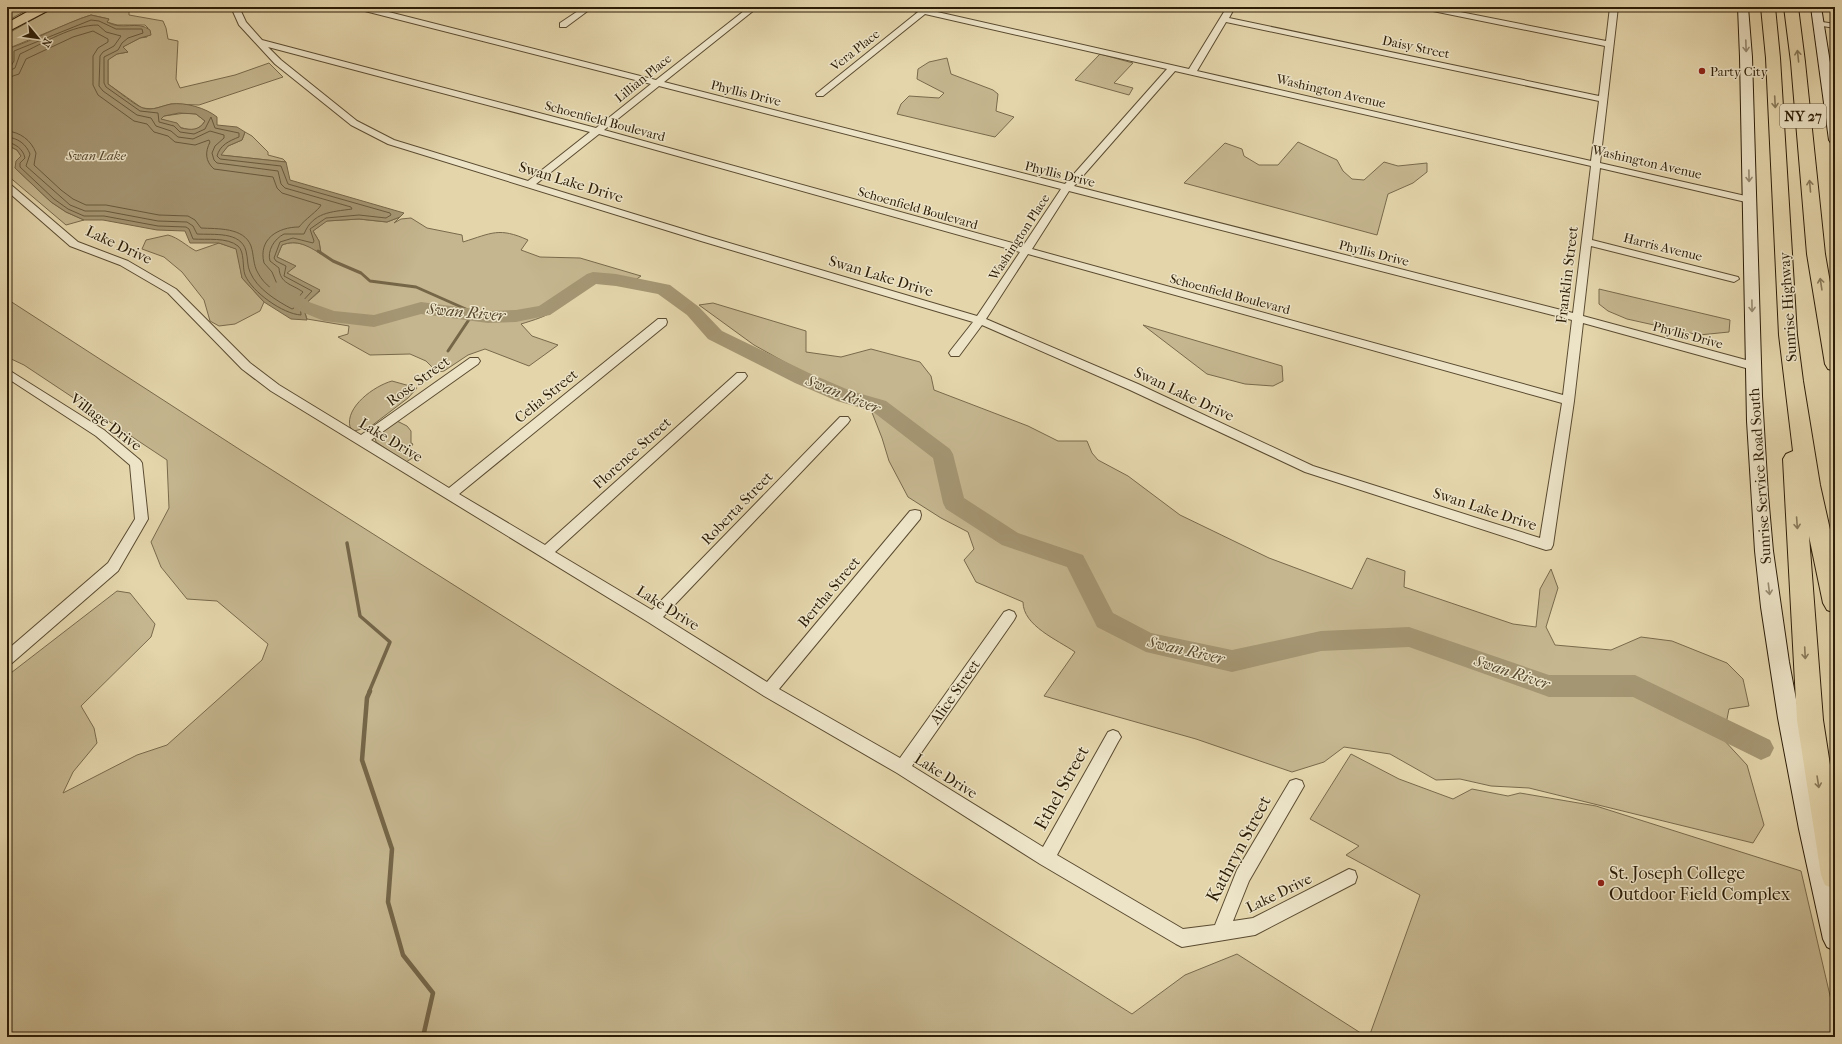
<svg xmlns="http://www.w3.org/2000/svg" width="1842" height="1044" font-family="'IM FELL French Canon',serif">
<rect width="100%" height="100%" fill="#e4d5ab"/>
<filter id="stains"><feTurbulence type="fractalNoise" baseFrequency=".005" numOctaves="4"/><feColorMatrix values="0 0 0 0 .2 0 0 0 0 .09 0 0 0 0 .02 0 0 0 .5 -.17"/></filter>
<radialGradient id="worn" r=".72"><stop offset=".6" stop-color="#630" stop-opacity="0"/><stop offset="1" stop-color="#630" stop-opacity=".3"/></radialGradient>
<g fill="#c5b68f" stroke="#786a4b">
<path d="M 7,7 L 32,7 L 7,21 Z"/>
<path d="M 55,7 L 122,7 L 129,9 L 129,15 L 163,21 L 166,28 L 168,39 L 178,41 L 176,79 L 180,88 L 235,75 L 269,63 L 283,77 L 199,105 L 171,104 L 153,109 L 142,108 L 108,84 L 108,59 L 117,54 L 128,52 L 122,47 L 140,38 L 147,37 L 148,28 L 145,25 L 117,25 L 107,22 L 109,19 L 91,15 L 82,18 L 7,49 L 7,34 Z"/>
<path d="M 1100,54 L 1133,63 L 1114,83 L 1133,88 L 1129,95 L 1075,80 Z"/>
<path d="M 947,58 L 951,74 L 993,90 L 998,94 L 996,111 L 1014,117 L 995,137 L 897,114 L 901,104 L 909,96 L 939,98 L 944,93 L 917,79 L 918,69 L 929,62 Z"/>
<path d="M 185,113 L 196,114 L 205,121 C 194,139 176,124 161,119 L 164,116 Z"/>
<path d="M 245,132 L 252,136 L 268,152 L 268,155 L 283,159 L 286,162 L 220,155 L 228,146 L 242,140 Z"/>
<path d="M 1298,142 L 1337,160 L 1343,171 L 1352,179 L 1364,180 L 1384,162 L 1398,166 L 1427,163 L 1427,172 L 1413,183 L 1388,194 L 1377,235 L 1184,183 L 1225,143 L 1242,149 L 1244,156 L 1259,165 L 1278,165 Z"/>
<path d="M 7,145 L 17,150 L 21,156 L 15,168 L 51,202 L 66,212 L 84,220 L 66,225 L 7,175 Z"/>
<path d="M 400,217 L 394,223 L 401,219 L 411,218 L 427,228 L 462,235 L 463,242 C 492,233 499,227 528,240 L 521,250 L 540,257 L 580,258 L 641,276 L 631,283 C 622,282 610,278 601,280 C 584,283 571,298 558,308 C 548,316 534,320 521,324 L 532,336 L 558,345 L 529,366 L 485,349 L 468,355 L 444,371 L 437,372 L 426,361 L 410,354 L 370,355 L 338,337 L 348,334 L 349,326 L 307,319 L 303,306 L 320,291 L 287,273 L 295,266 L 277,257 L 282,245 C 297,239 308,246 321,253 L 319,241 L 313,231 L 326,221 L 359,219 L 387,222 Z"/>
<path d="M 168,235 C 179,238 185,245 196,251 L 219,243 L 237,249 L 242,278 L 264,302 L 260,311 L 235,324 L 219,326 L 210,321 L 204,300 L 182,272 L 164,257 L 142,249 L 146,240 Z"/>
<path d="M 1599,289 L 1730,320 L 1729,332 L 1699,335 L 1627,319 L 1608,311 L 1599,304 Z"/>
<path d="M 7,299 L 242,451 L 1132,1014 L 1185,975 L 1237,954 L 1367,1037 L 7,1037 L 7,676 L 117,591 L 130,593 L 155,624 L 151,637 L 81,706 L 94,728 L 97,743 L 73,772 L 63,793 L 137,755 L 167,745 L 262,660 L 268,644 L 217,601 L 187,599 L 161,567 L 151,542 L 169,508 L 167,460 L 24,365 L 7,357 Z"/>
<path d="M 713,303 L 806,331 L 806,352 L 841,357 L 871,349 L 920,362 L 931,376 L 934,390 L 1028,426 L 1058,441 L 1087,441 L 1092,453 L 1098,460 L 1128,476 L 1180,515 L 1269,558 L 1352,589 L 1367,558 L 1405,571 L 1404,587 L 1513,624 L 1536,627 L 1540,589 L 1551,569 L 1558,588 L 1546,627 L 1555,645 L 1611,650 L 1641,637 L 1672,641 L 1727,663 L 1743,679 L 1749,706 L 1729,709 L 1723,739 L 1747,765 L 1764,825 L 1753,843 L 1529,788 L 1491,786 L 1460,779 L 1436,780 L 1390,754 L 1344,747 L 1324,762 L 1292,772 L 1196,739 L 1044,696 L 1075,652 C 1058,640 1023,626 1023,602 L 976,582 L 964,560 L 974,549 L 968,532 L 941,518 L 908,497 L 889,461 L 882,438 L 871,410 L 754,345 L 699,305 Z"/>
<path d="M 1143,325 L 1282,366 L 1283,381 L 1273,386 L 1245,384 L 1207,374 Z"/>
<path d="M 392,381 L 417,388 L 408,398 L 370,427 L 354,431 L 350,427 C 345,407 374,386 392,381 Z"/>
<path d="M 397,421 L 407,426 L 411,431 L 411,443 L 413,444 L 409,450 L 414,457 L 406,462 L 376,442 L 375,437 Z"/>
<path d="M 1351,754 L 1399,779 L 1453,799 L 1472,789 L 1508,796 L 1520,793 L 1596,806 L 1801,871 L 1835,1017 L 1835,1037 L 1369,1037 L 1420,895 L 1346,855 L 1359,846 L 1310,819 Z"/>
</g>
<path fill="#a59673" stroke="#756648" fill-rule="evenodd" d="M 91,15 L 109,19 L 107,22 C 121,31 138,20 150,30 L 151,35 L 140,38 L 123,47 L 128,52 L 117,54 L 108,60 L 108,84 C 117,90 134,105 143,108 C 153,111 161,106 171,104 C 185,102 206,108 217,117 L 217,125 L 237,127 L 245,132 L 242,140 L 228,146 L 221,155 L 286,162 L 290,180 L 404,213 L 400,217 L 387,222 L 359,219 L 327,221 L 313,231 L 319,241 L 321,254 C 308,246 297,239 282,245 L 277,257 L 296,266 L 287,273 L 320,290 L 303,306 L 307,320 L 291,319 L 264,302 L 242,278 L 236,249 L 219,243 L 190,243 L 185,231 L 157,230 L 103,220 L 84,220 L 66,212 L 51,202 L 15,168 L 16,161 L 21,156 L 17,150 L 7,145 L 7,66 L 10,56 L 7,55 L 7,49 C 36,40 62,24 91,15 ZM 179,113 L 196,114 L 205,121 C 199,131 191,130 181,128 L 177,123 L 161,119 L 164,116 Z"/>
<g fill="none" stroke-linecap="round" stroke-linejoin="round">
<g stroke="#685a3d" stroke-width="1">
<path d="M 7,67 L 11,66 L 14,61 L 14,51 L 91,20 L 99,21 L 116,29 L 142,29 L 143,33 L 128,38 L 122,43 L 118,50 L 104,57 L 104,83 L 106,87 L 140,111 L 158,113 L 159,122 L 174,126 L 180,132 L 194,134 L 205,129 L 211,117 L 215,128 L 239,133 L 239,137 C 229,141 220,145 217,156 L 220,159 L 281,166 L 288,184 L 390,213 L 391,215 L 386,218 L 359,215 L 326,218 L 310,229 L 314,241 L 313,243 L 293,238 L 280,242 L 274,258 L 276,261 L 286,266 L 284,276 L 312,291 L 300,304 L 301,315 C 283,314 252,292 245,275 C 242,267 245,252 238,246 C 227,237 207,240 193,239 L 189,229 L 186,227 L 158,226 L 104,216 L 84,216 L 68,209 L 54,199 L 20,167 L 20,163 L 25,158 C 23,149 16,144 7,142"/>
<path d="M 7,72 L 15,68 L 20,54 C 44,43 72,25 98,25 L 106,32 L 121,36 L 114,46 L 103,52 L 100,56 L 99,86 L 103,91 L 137,115 L 151,118 L 156,126 L 171,131 L 178,137 L 193,139 L 210,131 L 224,135 L 224,138 L 215,146 L 212,153 L 214,160 L 217,163 L 278,171 L 281,184 L 285,188 L 351,207 L 352,209 C 331,212 313,212 304,234 L 284,234 C 274,239 267,251 270,261 L 279,268 C 280,284 292,284 303,292 L 295,301 L 294,308 L 292,309 C 277,301 257,289 250,272 C 247,266 248,258 246,251 C 241,231 213,235 197,234 L 193,226 L 187,222 L 158,221 L 105,211 L 85,211 L 70,205 L 26,166 L 30,154 C 26,144 18,138 7,137"/>
<path d="M 7,78 L 19,74 L 26,59 L 73,37 L 93,31 L 108,39 L 108,42 L 98,48 L 93,56 L 93,85 L 98,95 L 134,121 L 147,124 L 154,132 L 168,136 L 175,142 L 195,145 L 209,140 L 210,142 C 205,152 205,161 214,169 L 273,177 L 277,188 L 282,193 L 321,205 C 319,210 304,220 299,227 C 278,227 258,239 264,263 L 272,272 L 277,284 L 292,293 L 288,300 C 277,293 264,285 258,273 C 253,265 254,255 251,246 C 244,227 217,229 201,228 L 195,220 L 188,216 L 159,215 L 106,205 L 86,205 L 73,199 L 61,190 L 34,165 L 36,153 C 31,140 20,132 7,131"/>
</g>
<path stroke="#756648" stroke-width="3" d="M 318,251 L 333,261 L 361,273 L 370,281 L 416,287 L 468,310 L 472,315 L 448,351"/>
<path stroke="#756648" stroke-width="3.5" d="M 347,543 L 360,616 L 390,642 L 369,692"/>
<path stroke="#756648" stroke-width="4.5" d="M 370,691 L 367,698 L 362,760 L 392,849 L 388,902 L 403,955 L 433,993 L 423,1037"/>
<path fill="#a59673" fill-rule="evenodd" d="M 593,272 L 616,274 L 670,285 L 699,307 L 722,331 L 809,373 L 851,391 L 886,401 L 950,449 L 953,454 L 964,498 L 1018,533 L 1083,555 L 1113,613 L 1151,633 L 1232,650 L 1321,631 L 1409,627 L 1549,675 L 1635,675 L 1770,740 L 1774,748 L 1770,756 L 1761,760 L 1633,697 L 1549,697 L 1409,647 L 1321,651 L 1232,672 L 1146,652 L 1097,627 L 1067,567 L 1002,545 L 946,509 L 943,503 L 933,458 L 872,411 L 837,401 L 795,383 L 708,339 L 687,315 L 658,294 L 616,286 L 596,284 L 550,315 L 516,322 L 488,323 L 421,314 L 374,327 L 324,321 L 297,310 L 272,292 L 269,288 L 272,284 L 278,282 L 284,284 L 309,302 L 334,311 L 374,315 L 421,302 L 488,311 L 516,310 L 539,306 L 587,274 Z"/>
<defs>
<g id="minor">
<path d="M 231,7 L 239,7 L 246,22 L 262,40 L 596,128 L 651,84 L 357,9 L 356,7 L 369,7 L 656,80 L 749,7 L 758,7 L 664,82 L 1065,184 L 1167,69 L 925,14 L 823,96 L 817,96 L 816,94 L 918,12 L 902,7 L 924,9 L 1189,69 L 1227,7 L 1235,7 L 1229,18 L 1599,96 L 1605,46 L 1423,9 L 1419,7 L 1435,7 L 1606,41 L 1610,7 L 1618,7 L 1600,163 L 1750,197 L 1755,200 L 1750,203 L 1600,168 L 1592,240 L 1738,277 L 1739,279 L 1734,282 L 1591,246 L 1583,316 L 1757,363 L 1759,366 L 1757,369 L 1753,370 L 1583,323 L 1574,401 L 1553,545 L 1551,549 L 1546,550 L 1305,472 L 1130,390 L 982,325 L 959,356 L 951,356 L 949,353 L 951,350 L 973,322 L 701,241 L 388,144 L 351,125 L 275,64 L 239,25 ZM 1226,22 L 1599,101 L 1591,161 L 1197,71 ZM 268,47 L 590,132 L 528,181 L 394,140 L 357,121 L 281,60 ZM 1175,71 L 1591,166 L 1573,313 L 1074,186 ZM 659,86 L 1061,189 L 1023,246 L 604,130 ZM 599,134 L 1020,252 L 977,316 L 709,237 L 536,184 ZM 1069,191 L 1572,320 L 1563,395 L 1032,249 ZM 1028,254 L 1562,403 L 1540,538 L 1313,466 L 1138,384 L 986,319 Z"/>
<path d="M 584,7 L 593,7 L 566,27 L 560,27 L 560,23 Z"/>
<path d="M 1816,21 L 1835,24 L 1835,28 L 1816,25 Z"/>
<path d="M 7,183 L 10,184 L 78,242 L 128,261 L 176,289 L 250,363 L 279,385 L 361,435 L 470,358 L 478,358 L 480,361 L 478,364 L 371,440 L 449,488 L 658,319 L 666,319 L 667,322 L 666,325 L 459,494 L 545,545 L 737,373 L 745,373 L 747,376 L 745,379 L 555,552 L 652,610 L 840,417 L 848,417 L 850,420 L 848,423 L 663,617 L 767,682 L 910,511 L 915,510 L 920,511 L 921,515 L 920,519 L 779,689 L 900,758 L 1004,612 L 1009,610 L 1014,612 L 1016,616 L 1014,620 L 912,766 L 1043,847 L 1108,732 L 1113,730 L 1118,732 L 1121,737 L 1118,742 L 1057,855 L 1183,929 L 1215,925 L 1237,870 L 1290,781 L 1296,779 L 1302,781 L 1304,786 L 1249,881 L 1233,921 L 1253,918 L 1349,869 L 1355,871 L 1357,877 L 1355,883 L 1255,935 L 1182,947 L 1176,944 L 1040,864 L 897,773 L 764,696 L 648,622 L 271,391 L 242,369 L 168,293 L 120,265 L 70,246 L 7,191 Z"/>
<path d="M 7,369 L 104,430 L 140,460 L 142,463 L 148,519 L 118,571 L 12,663 L 7,665 L 7,650 L 108,563 L 135,519 L 130,465 L 96,436 L 7,378 Z"/>
</g>
<g id="secondary">
<path d="M 1738,7 L 1748,7 L 1752,57 L 1762,396 L 1768,495 L 1773,551 L 1789,662 L 1810,774 L 1835,889 L 1835,951 L 1827,947 L 1823,939 L 1799,829 L 1778,718 L 1761,607 L 1755,551 L 1747,421 L 1740,57 Z"/>
<path d="M 1811,7 L 1821,7 L 1835,94 L 1835,144 L 1831,143 L 1829,140 Z"/>
</g>
<path id="primary" d="M 36,7 L 51,7 L 49,10 L 7,32 L 7,23 Z"/>
<g id="motorway">
<path d="M 1761,7 L 1775,7 L 1780,58 L 1797,335 L 1803,381 L 1820,485 L 1835,552 L 1835,613 L 1827,610 L 1823,603 L 1809,536 L 1823,720 L 1835,797 L 1835,889 L 1825,885 L 1821,875 L 1797,720 L 1783,459 L 1786,454 L 1793,451 L 1779,335 L 1766,58 Z"/>
<path d="M 1784,7 L 1798,7 L 1805,62 L 1825,254 L 1835,311 L 1835,371 L 1828,369 L 1825,364 L 1807,254 L 1791,62 Z"/>
</g>
</defs>
<use href="#minor" stroke="#5a4b30" stroke-width="2"/>
<use href="#secondary" stroke="#2c1d07" stroke-width="2"/>
<use href="#primary" stroke="#2c1d07" stroke-width="2"/>
<use href="#motorway" stroke="#2c1d07" stroke-width="2"/>
<use href="#minor" fill="#ede4c8" fill-rule="evenodd"/>
<use href="#secondary" fill="#ede4c8" fill-rule="evenodd"/>
<use href="#primary" fill="#e4d5ab" fill-rule="evenodd"/>
<use href="#motorway" fill="#e4d5ab" fill-rule="evenodd"/>
</g>
<defs><path id="oneway-shaft" d="M-6 0H5M1.5-3L5.5 0L1.5 3" fill="none" stroke-width="1.6" stroke-linecap="round" stroke-linejoin="round"/></defs>
<g stroke="#968a71">
<use href="#oneway-shaft" transform="translate(1746 46) rotate(88)"/>
<use href="#oneway-shaft" transform="translate(1749 176) rotate(89)"/>
<use href="#oneway-shaft" transform="translate(1752 306) rotate(89)"/>
<use href="#oneway-shaft" transform="translate(1769 589) rotate(83)"/>
</g>
<g stroke="#887959">
<use href="#oneway-shaft" transform="translate(1798 56) rotate(-96)"/>
<use href="#oneway-shaft" transform="translate(1775 102) rotate(87)"/>
<use href="#oneway-shaft" transform="translate(1810 186) rotate(-95)"/>
<use href="#oneway-shaft" transform="translate(1821 284) rotate(-99)"/>
<use href="#oneway-shaft" transform="translate(1797 523) rotate(86)"/>
<use href="#oneway-shaft" transform="translate(1805 653) rotate(87)"/>
<use href="#oneway-shaft" transform="translate(1818 782) rotate(81)"/>
</g>
<g fill="#8f2418" stroke="#ede4c8" stroke-width="1.5">
<circle cx="1702" cy="71" r="4"/>
<circle cx="1601" cy="883" r="4"/>
</g>
<g text-anchor="middle" dominant-baseline="central" stroke-width="3" stroke-linejoin="round" paint-order="stroke">
<g font-size="13" fill="#2c1d07" stroke="#ede4c8">
<text transform="translate(1416 47) rotate(12)">Daisy Street</text>
<text transform="translate(855 50) rotate(-38)">Vera Place</text>
<text transform="translate(643 78) rotate(-39)">Lillian Place</text>
<text transform="translate(1331 91) rotate(13)">Washington Avenue</text>
<text transform="translate(746 93) rotate(14)">Phyllis Drive</text>
<text transform="translate(605 121) rotate(15)">Schoenfield Boulevard</text>
<text transform="translate(1647 162) rotate(13)">Washington Avenue</text>
<text transform="translate(1060 174) rotate(14)">Phyllis Drive</text>
<text transform="translate(918 208) rotate(16)">Schoenfield Boulevard</text>
<text transform="translate(1019 237) rotate(-57)">Washington Place</text>
<text transform="translate(1663 247) rotate(14)">Harris Avenue</text>
<text transform="translate(1374 253) rotate(14)">Phyllis Drive</text>
<text transform="translate(1230 294) rotate(15)">Schoenfield Boulevard</text>
<text transform="translate(1688 335) rotate(15)">Phyllis Drive</text>
</g>
<g font-size="13" fill="#2c1d07" stroke="#ede4c8" text-anchor="start">
<text x="1710" y="71">Party City</text>
</g>
<g font-size="13" font-style="italic" fill="#56472d" stroke="#ede4c8">
<text x="96" y="155">Swan Lake</text>
</g>
<rect fill="#ede4c8" stroke="#665941" stroke-width="1" x="1780" y="104" width="46" height="24" rx="3"/>
<g font-size="14" font-weight="bold" fill="#2c1d07">
<text x="1803" y="116">NY 27</text>
</g>
<g font-size="15" fill="#2c1d07" stroke="#ede4c8">
<text transform="translate(571 182) rotate(17)">Swan Lake Drive</text>
<text transform="translate(119 245) rotate(25)">Lake Drive</text>
<text transform="translate(1567 275) rotate(-83)">Franklin Street</text>
<text transform="translate(881 276) rotate(17)">Swan Lake Drive</text>
<text transform="translate(1788 307) rotate(-94)">Sunrise Highway</text>
<text transform="translate(418 381) rotate(-36)">Rose Street</text>
<text transform="translate(1184 394) rotate(25)">Swan Lake Drive</text>
<text transform="translate(546 396) rotate(-39)">Celia Street</text>
<text transform="translate(106 422) rotate(37)">Village Drive</text>
<text transform="translate(391 440) rotate(31)">Lake Drive</text>
<text transform="translate(632 453) rotate(-42)">Florence Street</text>
<text transform="translate(1760 476) rotate(-94)">Sunrise Service Road South</text>
<text transform="translate(737 508) rotate(-46)">Roberta Street</text>
<text transform="translate(1485 509) rotate(18)">Swan Lake Drive</text>
<text transform="translate(829 592) rotate(-50)">Bertha Street</text>
<text transform="translate(668 608) rotate(32)">Lake Drive</text>
<text transform="translate(955 692) rotate(-55)">Alice Street</text>
<text transform="translate(946 776) rotate(32)">Lake Drive</text>
<text transform="translate(1279 893) rotate(-26)">Lake Drive</text>
</g>
<g font-size="16" font-style="italic" fill="#56472d" stroke="#ede4c8">
<text transform="translate(466 312) rotate(5)">Swan River</text>
<text transform="translate(843 394) rotate(22)">Swan River</text>
<text transform="translate(1186 650) rotate(13)">Swan River</text>
<text transform="translate(1512 672) rotate(18)">Swan River</text>
</g>
<g font-size="18" fill="#2c1d07" stroke="#ede4c8">
<text transform="translate(1062 788) rotate(-61)">Ethel Street</text>
<text transform="translate(1239 849) rotate(-62)">Kathryn Street</text>
</g>
<g font-size="18" fill="#2c1d07" stroke="#ede4c8" text-anchor="start">
<text x="1609" y="873">St. Joseph College<tspan x="1609" dy="21">Outdoor Field Complex</tspan></text>
</g>
</g>
<rect width="1842" height="1044" fill="none" stroke="#e4d5ab" stroke-width="24"/>
<rect x="8" y="8" width="1826" height="1028" fill="none" stroke="#2c1d07" stroke-width="2"/>
<rect x="12" y="12" width="1818" height="1020" fill="none" stroke="#2c1d07"/>
<g transform="translate(38 38) rotate(119)" stroke="#ede4c8" stroke-width="3" paint-order="stroke">
<path d="M0-3L7 15L0 10L-7 15Z" fill="#2c1d07"/>
<text y="-6" font-size="11" font-weight="bold" text-anchor="middle" fill="#2c1d07">N</text>
</g>
<rect width="100%" height="100%" filter="url(#stains)"/>
<rect width="100%" height="100%" fill="url(#worn)"/>
</svg>
